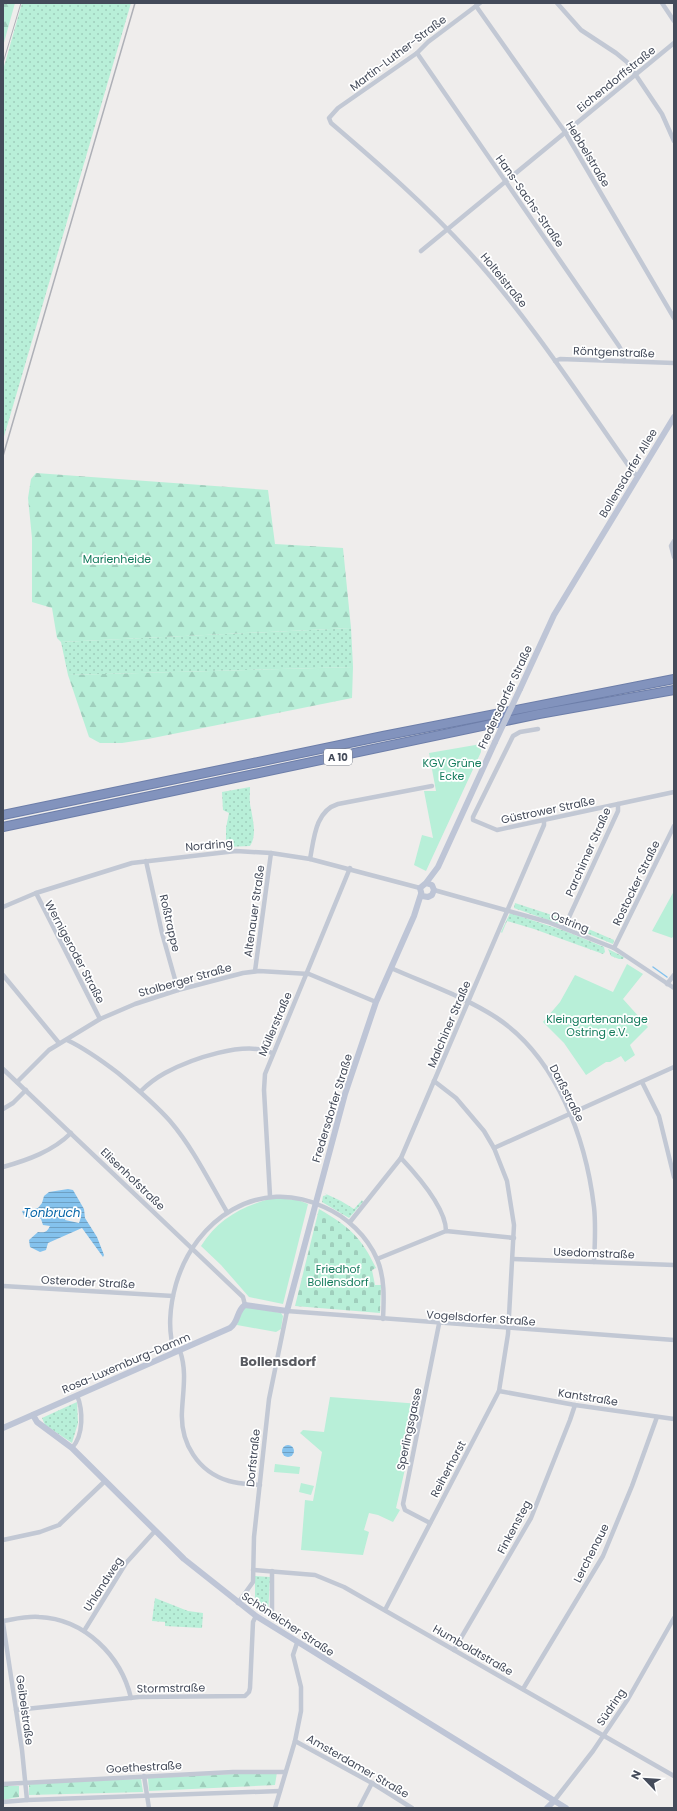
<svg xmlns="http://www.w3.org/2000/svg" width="677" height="1811" font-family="Poppins,sans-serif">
<defs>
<pattern id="grass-dots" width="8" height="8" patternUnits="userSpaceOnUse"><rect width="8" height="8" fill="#b8efd8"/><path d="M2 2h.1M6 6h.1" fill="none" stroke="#9fcebc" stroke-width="1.8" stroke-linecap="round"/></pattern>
<pattern id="forest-firs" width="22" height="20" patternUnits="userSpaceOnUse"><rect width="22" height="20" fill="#b8efd8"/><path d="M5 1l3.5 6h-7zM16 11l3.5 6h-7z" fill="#9fcebc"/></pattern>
<pattern id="cemetery-stones" width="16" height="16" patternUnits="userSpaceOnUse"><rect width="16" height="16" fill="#b8efd8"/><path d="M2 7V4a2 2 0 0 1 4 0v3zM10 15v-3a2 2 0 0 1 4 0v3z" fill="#9fcebc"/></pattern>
<pattern id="water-rules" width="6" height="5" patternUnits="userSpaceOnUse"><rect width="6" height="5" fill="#84c2ed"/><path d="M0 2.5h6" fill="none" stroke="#6ea0c3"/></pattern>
</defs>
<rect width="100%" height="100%" fill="#efedec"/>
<g fill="url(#grass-dots)">
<path d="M 22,3 L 131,3 L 3,440 L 3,70 Z"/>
<path d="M 351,628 L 353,667 L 68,675 L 61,642 Z"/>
<path d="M 250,787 C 250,794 249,802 251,809 C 253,821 257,835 250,846 L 226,847 L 226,828 L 229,813 L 223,810 L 222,792 Z"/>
<path d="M 515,903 L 564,919 L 563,923 L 559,924 L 514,908 Z"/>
<path d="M 510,913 L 565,931 L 604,947 L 605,952 L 603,954 L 534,929 L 507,921 L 502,933 L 501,932 Z"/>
<path d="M 570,921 L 614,940 L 613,944 L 569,926 Z"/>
<path d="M 608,949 L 624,957 L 623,959 L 619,959 L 611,956 Z"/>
<path d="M 324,1193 L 341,1201 L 354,1209 L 362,1200 L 363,1202 L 349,1218 L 322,1202 L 323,1196 L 327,1195 Z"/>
<path d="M 77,1402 L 78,1423 L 72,1443 L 45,1425 L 42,1418 Z"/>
<path d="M 255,1576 L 270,1577 L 268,1615 L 255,1608 Z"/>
<path d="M 155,1598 L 188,1611 L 203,1613 L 202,1628 L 165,1626 L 165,1622 L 152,1621 Z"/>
</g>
<g fill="url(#forest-firs)">
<path d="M 3,3 L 15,3 L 3,46 Z"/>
<path d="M 36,473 L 268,490 L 275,544 L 343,548 L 351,628 L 61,642 L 57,638 L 52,608 L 32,602 L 32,538 L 28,498 L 31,479 Z"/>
<path d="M 353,667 L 352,698 L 148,739 L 122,743 L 100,743 L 89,737 L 68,675 Z"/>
<path d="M 277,1772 L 275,1785 L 149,1791 L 148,1778 Z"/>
<path d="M 141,1779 L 143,1792 L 29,1795 L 29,1782 Z"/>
<path d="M 3,1786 L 19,1786 L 19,1797 L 3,1800 Z"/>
</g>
<path fill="url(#cemetery-stones)" d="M 319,1209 C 350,1227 361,1237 376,1268 L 372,1270 L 375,1285 L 381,1285 L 380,1313 L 295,1306 Z"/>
<g fill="#b8efd8">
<path d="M 481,744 L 481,752 L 426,871 L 414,865 L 422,835 L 433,838 L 424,791 L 436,791 L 429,753 Z"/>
<path d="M 674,891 L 674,935 L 672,938 L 652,931 Z"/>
<path d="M 627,964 L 643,974 L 623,999 L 648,1027 L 630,1045 L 635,1055 L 625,1062 L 621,1056 L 610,1062 L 606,1062 L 586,1075 L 564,1043 L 543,1022 L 560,1002 L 575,975 L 613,992 Z"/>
<path d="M 273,1198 L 298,1200 L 308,1204 L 283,1304 L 249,1297 L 221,1265 L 201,1246 C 218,1219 242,1206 273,1198 Z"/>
<path d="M 246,1307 L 281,1313 L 283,1316 L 281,1329 L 276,1332 L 237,1325 L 240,1313 Z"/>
<path d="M 330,1397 L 420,1404 L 396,1508 L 400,1510 L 393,1522 L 378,1515 L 369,1513 L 364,1530 L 369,1532 L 363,1555 L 301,1550 L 305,1500 L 313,1501 L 322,1452 L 300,1433 L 303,1430 L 324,1432 Z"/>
<path d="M 275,1464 L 300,1467 L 299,1474 L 274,1472 Z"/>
<path d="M 301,1483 L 314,1486 L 311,1495 L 299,1492 Z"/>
</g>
<g fill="url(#water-rules)" fill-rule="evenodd">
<path d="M 68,1189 L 73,1190 L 84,1209 L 85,1218 L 97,1237 L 104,1255 L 103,1257 L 82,1228 L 48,1243 L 46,1250 L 40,1252 L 30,1247 L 29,1240 L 38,1232 C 45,1233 47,1232 50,1226 L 43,1225 L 41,1219 L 36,1217 L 25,1218 L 22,1211 L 38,1208 L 42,1203 L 44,1196 L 49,1192 ZM 69,1210 L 77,1211 L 81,1217 L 79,1223 L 65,1220 L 66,1212 Z"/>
<circle cx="288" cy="1451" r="6"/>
</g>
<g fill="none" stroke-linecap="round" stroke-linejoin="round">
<path stroke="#84c2ed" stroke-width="1.5" d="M 653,967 L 667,977"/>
<defs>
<g id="highway">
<path d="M 3,815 L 383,736 L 674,679"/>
<path d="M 3,827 L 539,714 L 674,690"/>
</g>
</defs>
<use href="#highway" stroke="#6d7ea9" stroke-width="10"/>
<g stroke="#c2c8d4" stroke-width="4.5">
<path d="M 480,3 L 428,42 L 417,53 L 338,108 L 329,118 L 331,123 C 379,164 426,205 468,251 C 530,319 580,397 633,472 L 638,476"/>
<path d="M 557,3 L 581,30 L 616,53 L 627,62 L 662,114 L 674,141"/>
<path d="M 662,3 L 674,21"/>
<path d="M 476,6 L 565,132 L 674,318"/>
<path d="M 417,53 L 619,346 L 623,353 L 624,361"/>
<path d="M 421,251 L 674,43"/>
<path d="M 555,361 L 560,359 L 674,363"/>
<path d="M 674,541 L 671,546 L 674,557"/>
<path d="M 538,729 L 520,732 L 513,736 L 473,817 L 473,820 L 497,830 L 674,792"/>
<path d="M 310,859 C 314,839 315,811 338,804 L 432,786"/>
<path d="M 146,861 L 162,933 L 178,990"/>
<path d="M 434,890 L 548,922 L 614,948 L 674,988"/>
<path d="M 36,893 L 100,1019"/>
<path d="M 3,907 L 36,893 L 132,863 L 236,851 L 271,853 L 310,859 L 420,888"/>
<path d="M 564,928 L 618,811 L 618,804"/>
<path d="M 614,948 L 674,826"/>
<path d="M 391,968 C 427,984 465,997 497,1018 C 557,1058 586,1139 594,1207 C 596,1225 595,1243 594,1262"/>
<path d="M 255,971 L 271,853"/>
<path d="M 3,975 L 59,1043"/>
<path d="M 667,984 L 674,975"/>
<path d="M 67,1040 C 86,1049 101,1060 118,1073 C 136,1088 154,1103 170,1121 C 193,1148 209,1181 227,1212"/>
<path d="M 3,1069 L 243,1297 L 245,1305"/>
<path d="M 17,1082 L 49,1050 L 100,1019 L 135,1004 L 178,990 L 243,973 L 259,971 L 309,974 L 376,1002"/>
<path d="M 642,1082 L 659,1116 L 674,1177"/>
<path d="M 141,1091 C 148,1084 156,1078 165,1073 C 191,1059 245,1040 272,1053"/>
<path d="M 3,1109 L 13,1103 L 26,1090"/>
<path d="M 494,1148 L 674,1067"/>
<path d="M 401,1158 C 416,1174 446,1207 446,1231"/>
<path d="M 3,1167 C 28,1160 53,1151 71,1133"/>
<path d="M 270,1196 L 264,1090 L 265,1074 L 350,868"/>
<path d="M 350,1222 L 401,1158 L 544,825 L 544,820"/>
<path d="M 377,1259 L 446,1231 L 514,1238"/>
<path d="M 513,1259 L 674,1265"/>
<path d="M 3,1286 L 173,1296"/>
<path d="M 180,1351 C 187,1371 183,1390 182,1411 C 180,1443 198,1472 229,1481 C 239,1484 250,1484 260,1485"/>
<path d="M 175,1352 C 167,1332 170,1305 176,1284 C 195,1219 259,1176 324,1207 C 347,1217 367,1236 377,1259 C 385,1278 384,1299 383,1319"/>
<path d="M 499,1391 L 575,1405 L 674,1419"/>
<path d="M 72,1448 C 84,1435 83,1410 77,1395"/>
<path d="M 430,1523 L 405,1510 L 403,1504 L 439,1324"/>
<path d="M 3,1540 L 40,1532 L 59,1525 L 105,1481"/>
<path d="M 253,1570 L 315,1575 L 344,1587 L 674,1776"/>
<path d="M 238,1603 L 253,1582 L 254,1537 L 269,1399 L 287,1311 L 674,1340"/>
<path d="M 272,1610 L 272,1571"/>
<path d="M 385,1610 L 499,1391 L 508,1334 L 514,1225 L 507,1181 L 494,1148 L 484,1131 L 456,1098 L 434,1081"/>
<path d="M 3,1621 C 15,1619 27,1616 39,1617 C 85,1619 121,1656 131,1698"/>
<path d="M 3,1623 L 22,1750 L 27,1800"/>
<path d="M 84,1631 L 126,1563 L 155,1531"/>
<path d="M 454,1650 L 531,1518 L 570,1420 L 575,1405"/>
<path d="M 523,1689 L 603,1556 L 632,1486 L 657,1417"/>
<path d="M 16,1710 L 139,1697 L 245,1696 L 249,1692 L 250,1688 L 253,1622 L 256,1616"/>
<path d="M 295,1741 L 372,1783 L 412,1808"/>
<path d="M 144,1776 L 149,1808"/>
<path d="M 3,1784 L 233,1772 L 285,1772"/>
<path d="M 554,1801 L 593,1751 L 628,1699 L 674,1618"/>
<path d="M 3,1802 L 27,1800 L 280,1791"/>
<path d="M 275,1808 L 295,1741 L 301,1711 L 301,1687 L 293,1655 L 297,1643"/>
<path d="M 359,1808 L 372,1783"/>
</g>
<g stroke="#bec5d6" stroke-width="6">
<path d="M 520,689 L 554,615 L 674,417"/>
<path d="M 426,883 L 432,885 L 434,890 L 432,895 L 428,897 L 422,896 L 420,888 L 426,883 L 438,867 L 495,742"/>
<path d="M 33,1415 L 37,1422 L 72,1448 L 184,1559 L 256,1616 L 566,1808"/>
<path d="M 3,1428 L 230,1328 C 239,1322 236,1311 245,1305 L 287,1311 L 345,1094 L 376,1002 L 414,916 L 421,894"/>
<path d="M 547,1808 L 554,1801"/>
</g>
<use href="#highway" stroke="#8293bd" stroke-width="8"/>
<path stroke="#aeb0b7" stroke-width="1" d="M 3,63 L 21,3"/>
<path stroke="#aeb0b7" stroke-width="1.5" d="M 3,456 L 135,3"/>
<path stroke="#bec5d6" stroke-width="6" d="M 495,742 L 520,689"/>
</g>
<g text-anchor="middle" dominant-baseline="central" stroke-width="3.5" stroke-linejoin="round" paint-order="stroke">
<rect fill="#fff" stroke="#7c818c" stroke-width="1" x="324" y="749" width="28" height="16" rx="3"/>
<g font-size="10" font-weight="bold" fill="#444b5a">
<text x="338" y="757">A 10</text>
</g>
<g font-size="11" fill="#444b5a" stroke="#fff">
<text transform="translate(398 53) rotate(-37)">Martin-Luther-Straße</text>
<text transform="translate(616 79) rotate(-39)">Eichendorffstraße</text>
<text transform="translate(588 154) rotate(59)">Hebbelstraße</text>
<text transform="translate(530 201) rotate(55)">Hans-Sachs-Straße</text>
<text transform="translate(504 280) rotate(51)">Holteistraße</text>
<text transform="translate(614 352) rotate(2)">Röntgenstraße</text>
<text transform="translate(628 473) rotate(-59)">Bollensdorfer Allee</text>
<text transform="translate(505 697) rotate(-65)">Fredersdorfer Straße</text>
<text transform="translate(548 810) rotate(-12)">Güstrower Straße</text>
<text transform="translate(209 845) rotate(-5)">Nordring</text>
<text transform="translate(588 852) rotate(-66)">Parchimer Straße</text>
<text transform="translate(636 883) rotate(-64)">Rostocker Straße</text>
<text transform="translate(254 911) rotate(-82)">Altenauer Straße</text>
<text transform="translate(570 922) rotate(21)">Ostring</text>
<text transform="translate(170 923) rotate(77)">Roßtrappe</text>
<text transform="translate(75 952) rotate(62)">Wernigeroder Straße</text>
<text transform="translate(185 980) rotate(-16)">Stolberger Straße</text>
<text transform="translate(275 1024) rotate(-67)">Müllerstraße</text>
<text transform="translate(449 1024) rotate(-67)">Malchiner Straße</text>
<text transform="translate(567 1093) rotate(63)">Darßstraße</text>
<text transform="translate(332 1108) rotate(-73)">Fredersdorfer Straße</text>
<text transform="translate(133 1179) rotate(44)">Elisenhofstraße</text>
<text transform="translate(594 1253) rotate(2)">Usedomstraße</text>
<text transform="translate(88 1282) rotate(3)">Osteroder Straße</text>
<text transform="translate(481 1318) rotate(4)">Vogelsdorfer Straße</text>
<text transform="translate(126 1363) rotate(-23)">Rosa-Luxemburg-Damm</text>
<text transform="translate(588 1397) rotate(9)">Kantstraße</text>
<text transform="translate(409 1429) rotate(-78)">Sperlingsgasse</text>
<text transform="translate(253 1458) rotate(-84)">Dorfstraße</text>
<text transform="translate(448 1469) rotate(-62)">Reiherhorst</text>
<text transform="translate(514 1527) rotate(-62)">Finkensteg</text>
<text transform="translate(591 1553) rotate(-63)">Lerchenaue</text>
<text transform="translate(103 1584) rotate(-57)">Uhlandweg</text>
<text transform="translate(288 1624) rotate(33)">Schöneicher Straße</text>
<text transform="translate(473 1650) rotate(30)">Humboldtstraße</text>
<text transform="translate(171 1688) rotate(-1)">Stormstraße</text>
<text transform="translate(611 1707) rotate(-56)">Südring</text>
<text transform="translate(25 1710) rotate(82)">Geibelstraße</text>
<text transform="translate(358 1766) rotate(30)">Amsterdamer Straße</text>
<text transform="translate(144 1767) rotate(-3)">Goethestraße</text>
</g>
<g font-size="11" fill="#147c5d" stroke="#fff">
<text x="117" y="559">Marienheide</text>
<text x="452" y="763">KGV Grüne<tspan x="452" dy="13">Ecke</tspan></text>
<text x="597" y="1019">Kleingartenanlage<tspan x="597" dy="13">Ostring e.V.</tspan></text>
<text x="338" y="1269">Friedhof<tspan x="338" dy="13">Bollensdorf</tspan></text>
</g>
<g font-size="12" font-style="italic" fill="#0867a9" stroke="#fff">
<text x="52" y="1212">Tonbruch</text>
</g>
<g font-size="13" font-weight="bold" fill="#595b61" stroke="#fff">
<text x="278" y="1361">Bollensdorf</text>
</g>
</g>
<rect width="677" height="1811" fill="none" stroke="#444b5a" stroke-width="8"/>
<g transform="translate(645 1779) rotate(295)" stroke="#ffffff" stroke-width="3" paint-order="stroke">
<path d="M0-3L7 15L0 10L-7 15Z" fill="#444b5a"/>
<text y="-6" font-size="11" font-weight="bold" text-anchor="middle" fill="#444b5a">N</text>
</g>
</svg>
